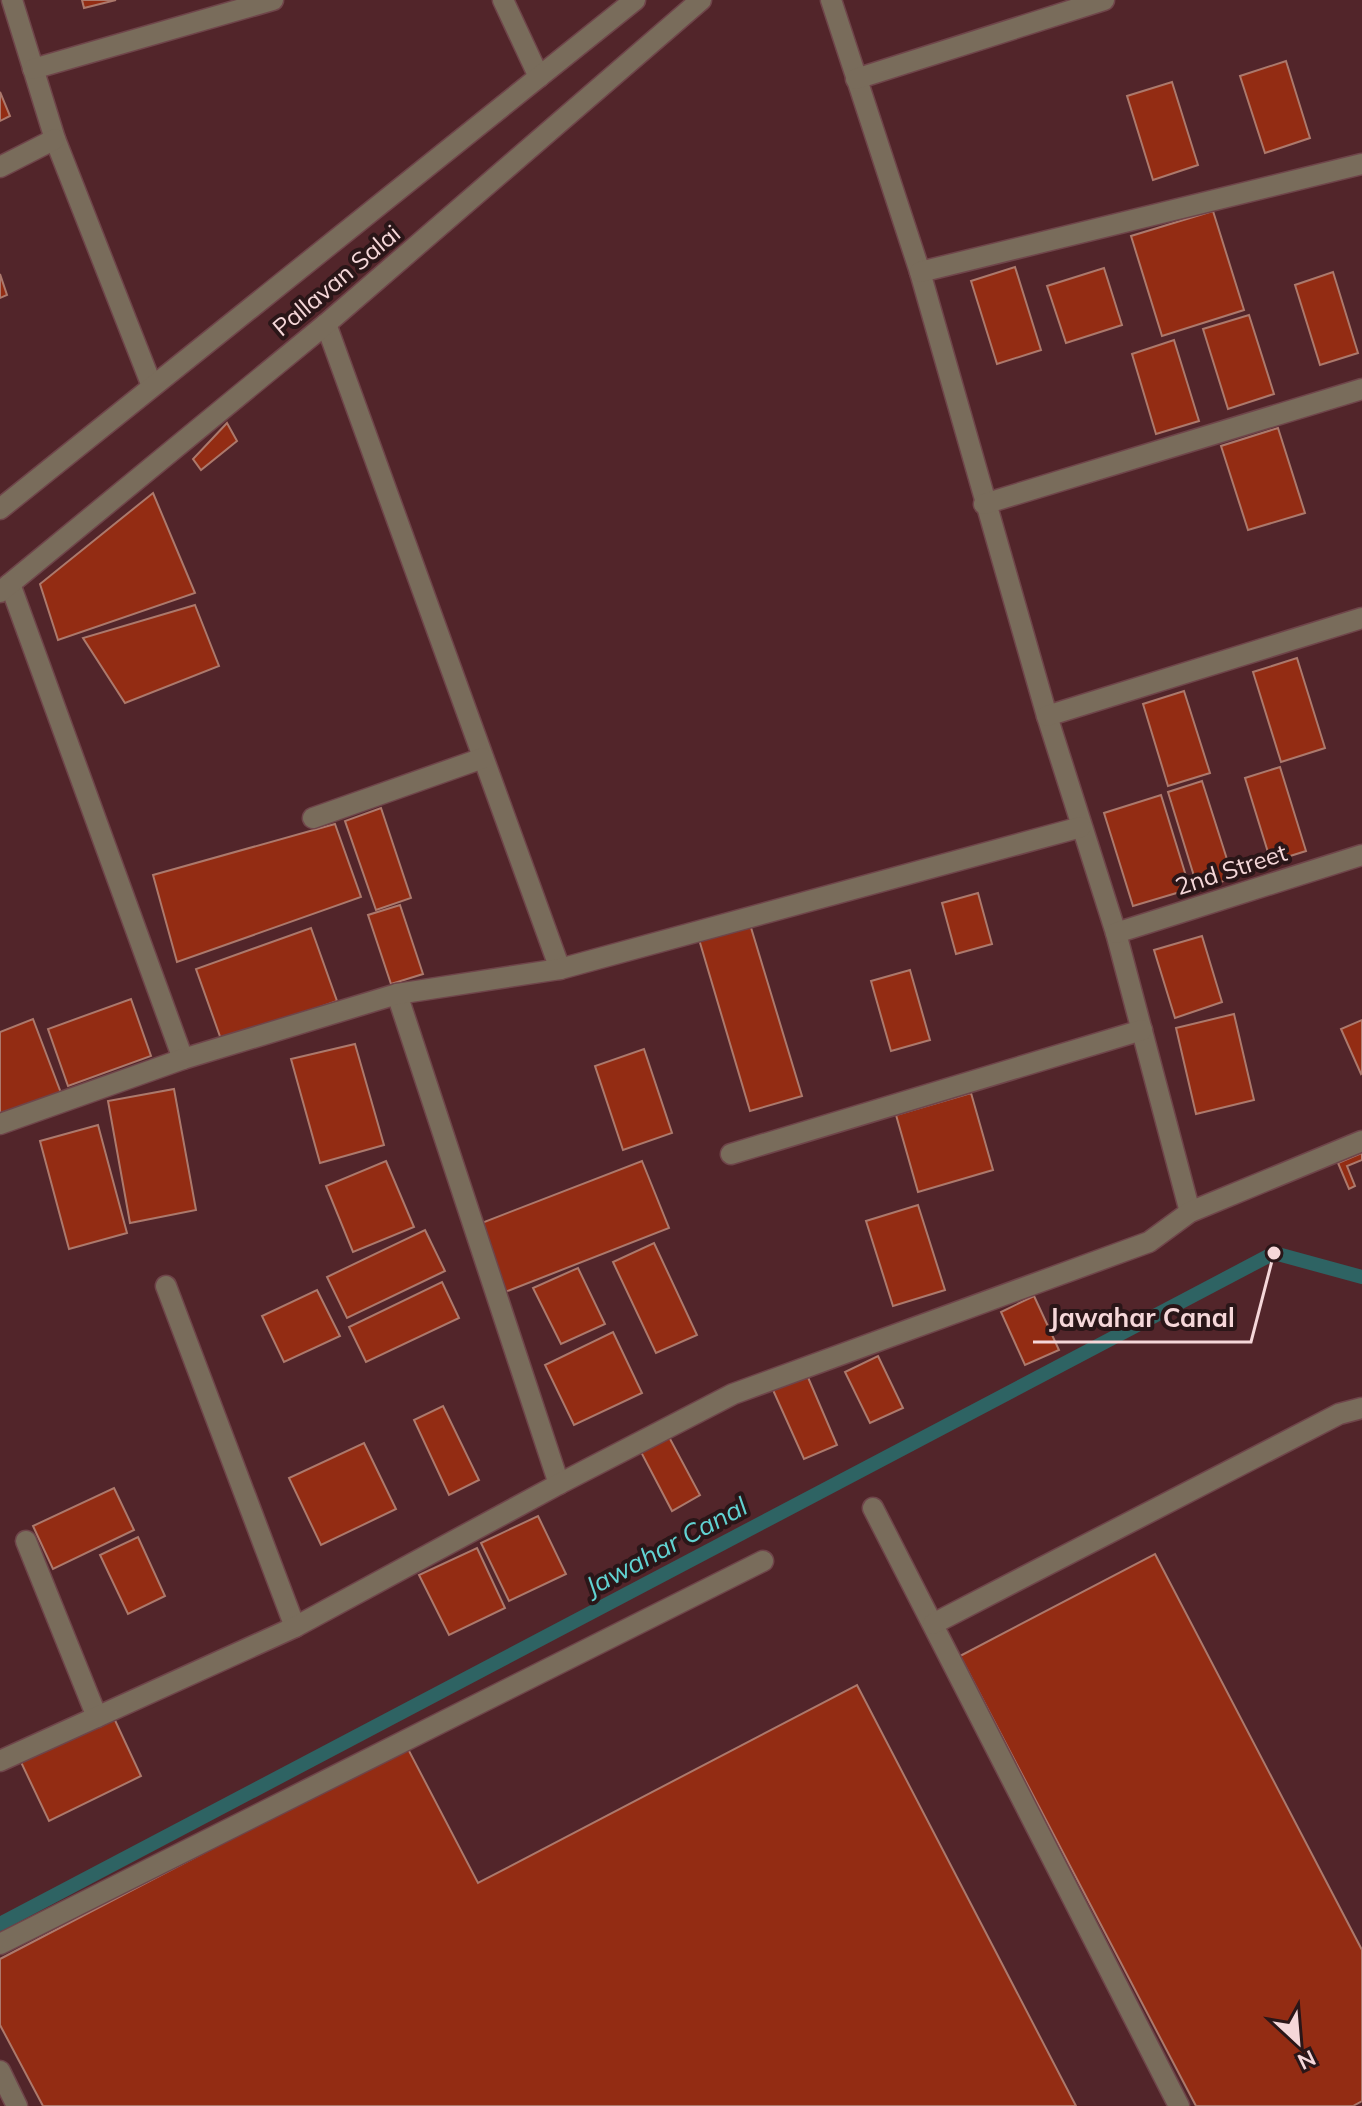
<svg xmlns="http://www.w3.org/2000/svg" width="1362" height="2106" font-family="Mulish,sans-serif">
<rect width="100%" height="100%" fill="#52252a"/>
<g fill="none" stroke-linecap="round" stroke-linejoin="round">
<path stroke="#2e6363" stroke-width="14" d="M 0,1924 L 1274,1253 L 1362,1277"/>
</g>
<g fill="#932c13" stroke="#ac796c" stroke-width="2">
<path d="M 82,0 L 116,0 L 84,8 Z"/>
<path d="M 1286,61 L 1310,138 L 1265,153 L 1240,76 Z"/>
<path d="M 1172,82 L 1198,165 L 1153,180 L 1127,96 Z"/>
<path d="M 0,92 L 10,116 L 0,121 Z"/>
<path d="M 1213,211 L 1244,310 L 1162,336 L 1131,236 Z"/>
<path d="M 1015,267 L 1041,350 L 997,364 L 971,281 Z"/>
<path d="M 1104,268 L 1122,325 L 1066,343 L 1047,286 Z"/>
<path d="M 1333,272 L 1358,353 L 1320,365 L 1295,285 Z"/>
<path d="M 0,274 L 7,295 L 0,298 Z"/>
<path d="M 1249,315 L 1274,394 L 1228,409 L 1203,329 Z"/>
<path d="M 1174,340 L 1199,421 L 1156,434 L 1132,354 Z"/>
<path d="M 227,423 L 237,441 L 201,470 L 193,459 Z"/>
<path d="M 1278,428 L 1305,513 L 1248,530 L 1221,446 Z"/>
<path d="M 153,493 L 195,593 L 58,640 L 40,584 Z"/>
<path d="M 195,605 L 219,666 L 125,703 L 83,638 Z"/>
<path d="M 1297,658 L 1325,748 L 1281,762 L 1253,672 Z"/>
<path d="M 1184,691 L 1210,773 L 1168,786 L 1143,704 Z"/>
<path d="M 1280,767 L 1306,851 L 1271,862 L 1245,778 Z"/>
<path d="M 1202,781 L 1233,878 L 1198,889 L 1168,792 Z"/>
<path d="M 1161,795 L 1190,889 L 1133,906 L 1104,813 Z"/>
<path d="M 381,808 L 411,898 L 376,910 L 345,821 Z"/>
<path d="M 335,824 L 361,897 L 177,962 L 153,875 Z"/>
<path d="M 978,893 L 992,944 L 956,954 L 942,903 Z"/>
<path d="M 400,905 L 423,974 L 391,984 L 368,915 Z"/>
<path d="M 749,921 L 802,1096 L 750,1111 L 698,936 Z"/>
<path d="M 311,928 L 337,1001 L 222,1042 L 196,969 Z"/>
<path d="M 1202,936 L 1222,1002 L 1175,1018 L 1154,950 Z"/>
<path d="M 910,970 L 930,1040 L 891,1051 L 871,981 Z"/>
<path d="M 131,999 L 151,1056 L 68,1086 L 48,1029 Z"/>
<path d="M 1234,1014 L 1254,1100 L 1196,1114 L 1176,1028 Z"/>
<path d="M 33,1019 L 61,1093 L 0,1116 L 0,1032 Z"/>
<path d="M 1362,1020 L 1362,1073 L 1361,1074 L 1341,1029 Z"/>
<path d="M 355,1044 L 384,1145 L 320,1163 L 291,1059 Z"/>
<path d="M 644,1049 L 672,1133 L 623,1150 L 595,1066 Z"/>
<path d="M 174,1089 L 196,1210 L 130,1223 L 108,1101 Z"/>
<path d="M 971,1093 L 993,1170 L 918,1192 L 896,1115 Z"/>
<path d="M 98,1125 L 127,1233 L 69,1249 L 40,1141 Z"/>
<path d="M 1362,1153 L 1362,1160 L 1347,1166 L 1355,1186 L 1349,1189 L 1338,1163 Z"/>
<path d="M 386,1161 L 414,1227 L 353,1252 L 326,1186 Z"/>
<path d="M 642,1161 L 669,1228 L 505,1292 L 479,1224 Z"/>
<path d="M 918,1205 L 945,1290 L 893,1306 L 866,1221 Z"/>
<path d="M 425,1230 L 445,1271 L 347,1318 L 327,1277 Z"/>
<path d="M 654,1243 L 697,1335 L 656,1353 L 613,1262 Z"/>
<path d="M 578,1268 L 605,1324 L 561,1344 L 533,1288 Z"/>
<path d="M 442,1282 L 459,1318 L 366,1362 L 349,1327 Z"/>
<path d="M 317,1290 L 340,1336 L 284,1362 L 262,1316 Z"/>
<path d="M 1034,1296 L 1059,1350 L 1025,1365 L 1001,1312 Z"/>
<path d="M 613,1332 L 642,1393 L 574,1425 L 545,1365 Z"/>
<path d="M 878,1356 L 903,1408 L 870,1423 L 845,1372 Z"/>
<path d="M 807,1375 L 837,1445 L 804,1459 L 773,1390 Z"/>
<path d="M 443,1406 L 479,1480 L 449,1495 L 414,1420 Z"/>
<path d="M 669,1437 L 700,1495 L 672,1511 L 641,1452 Z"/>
<path d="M 364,1443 L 396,1509 L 321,1545 L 289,1478 Z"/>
<path d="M 114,1488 L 134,1530 L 53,1569 L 33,1526 Z"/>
<path d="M 538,1516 L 566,1574 L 509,1601 L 481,1543 Z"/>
<path d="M 138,1537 L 165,1596 L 128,1614 L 100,1555 Z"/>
<path d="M 477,1548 L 505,1608 L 449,1635 L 419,1575 Z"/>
<path d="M 1155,1554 L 1362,1950 L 1362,2101 L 1353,2106 L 1196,2106 L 960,1656 Z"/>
<path d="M 857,1685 L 1076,2106 L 43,2106 L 0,2025 L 0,1959 L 407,1747 L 478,1883 Z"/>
<path d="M 113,1716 L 141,1776 L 49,1821 L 20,1760 Z"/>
</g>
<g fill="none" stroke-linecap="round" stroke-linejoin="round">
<defs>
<g id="minor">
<path d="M 12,0 L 55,139 L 152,386"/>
<path d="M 503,0 L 539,77"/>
<path d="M 831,0 L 920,272 L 1047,716 L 1116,933 L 1190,1212"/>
<path d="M 33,69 L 273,0"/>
<path d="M 856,79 L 1104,0"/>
<path d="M 0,167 L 55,139"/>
<path d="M 920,272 L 1362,164"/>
<path d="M 326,324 L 560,969"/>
<path d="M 984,504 L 1362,389"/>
<path d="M 0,509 L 635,0"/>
<path d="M 10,584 L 183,1059"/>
<path d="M 0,592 L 326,324 L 701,0"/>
<path d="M 1047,716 L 1362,618"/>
<path d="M 313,818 L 483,758"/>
<path d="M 1116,933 L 1362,855"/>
<path d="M 397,994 L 559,1484"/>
<path d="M 0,1124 L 183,1059 L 397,994 L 560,969 L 1081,827"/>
<path d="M 731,1154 L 1142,1030"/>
<path d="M 166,1286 L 295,1627"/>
<path d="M 873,1508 L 1179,2106"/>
<path d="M 26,1541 L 97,1717"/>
<path d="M 933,1624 L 1339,1414 L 1362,1408"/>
<path d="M 0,1761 L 295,1627 L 559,1484 L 733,1394 L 1149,1242 L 1190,1212 L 1362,1141"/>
<path d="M 0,1944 L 763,1561"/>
<path d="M 0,2071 L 17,2106"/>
</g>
</defs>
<use href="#minor" stroke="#6f454a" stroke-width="23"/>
<use href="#minor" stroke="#796c5b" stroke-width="20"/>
</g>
<g text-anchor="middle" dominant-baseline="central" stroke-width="8" stroke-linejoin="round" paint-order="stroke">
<g font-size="24" fill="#f5d7d9" stroke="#2a1618">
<text transform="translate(336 280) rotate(-40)">Pallavan Salai</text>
<text transform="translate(1231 869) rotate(-18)">2nd Street</text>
</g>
<g font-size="26" font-style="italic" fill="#61d3d2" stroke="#2a1618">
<text transform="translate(666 1546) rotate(-28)">Jawahar Canal</text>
</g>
</g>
<path fill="none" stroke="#f5d7d9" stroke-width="3" d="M1274 1253L1251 1342H1033"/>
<circle fill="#f5d7d9" stroke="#2a1618" stroke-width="3" cx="1274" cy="1253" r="8"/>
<g font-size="26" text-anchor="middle" font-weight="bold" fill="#f5d7d9" stroke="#2a1618" stroke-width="8" stroke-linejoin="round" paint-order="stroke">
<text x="1142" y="1327">Jawahar Canal</text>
</g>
<g transform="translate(1298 2042) rotate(154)" stroke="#2a1618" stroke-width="6" paint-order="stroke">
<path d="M0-6L14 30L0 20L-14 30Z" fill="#f5d7d9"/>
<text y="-12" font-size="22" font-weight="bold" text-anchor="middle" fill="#f5d7d9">N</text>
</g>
</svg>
